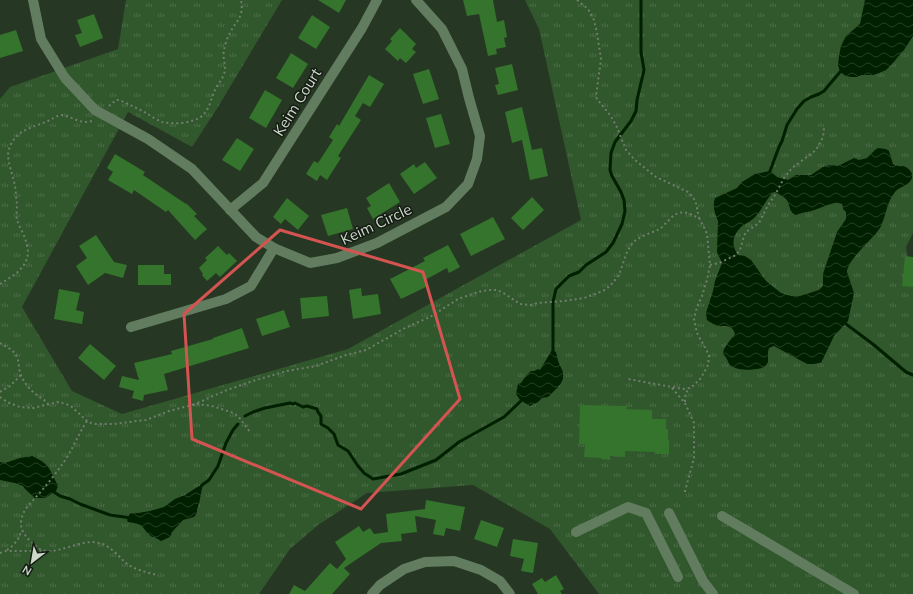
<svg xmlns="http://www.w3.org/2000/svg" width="913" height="594" font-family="Mulish,sans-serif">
<defs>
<pattern id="grass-tufts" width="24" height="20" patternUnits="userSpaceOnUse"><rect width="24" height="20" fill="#31572c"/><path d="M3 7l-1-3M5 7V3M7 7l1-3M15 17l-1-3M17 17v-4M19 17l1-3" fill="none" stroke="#4e6e49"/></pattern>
<pattern id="water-waves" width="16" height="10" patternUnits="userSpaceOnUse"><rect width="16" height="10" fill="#002000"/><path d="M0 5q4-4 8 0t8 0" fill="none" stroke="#244024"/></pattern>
</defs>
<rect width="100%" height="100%" fill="#263723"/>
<path fill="url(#grass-tufts)" d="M 126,0 L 282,0 L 218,107 L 192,147 L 128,112 L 22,307 L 72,391 L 122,414 L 348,349 L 581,220 L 539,29 L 525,0 L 913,0 L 913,233 L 906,247 L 911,277 L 913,281 L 913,594 L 599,594 L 550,529 L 473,485 L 367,493 L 318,525 L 290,549 L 259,594 L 0,594 L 0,99 L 10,87 L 118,49 Z"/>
<g fill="url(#water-waves)" fill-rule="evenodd">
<path d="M 865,0 L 913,0 L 913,36 L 904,50 L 901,53 L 893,63 L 886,70 L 879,73 L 873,75 L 861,75 L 858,77 L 851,77 L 846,76 L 840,72 L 838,65 L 839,56 L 841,46 L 846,36 L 860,24 Z"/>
<path d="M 878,148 L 886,149 L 889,151 L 893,164 C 895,165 897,166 899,166 C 900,167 901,166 902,166 C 906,166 912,171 912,175 C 913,185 900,186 895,192 C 886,203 886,217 880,228 C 873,239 847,260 847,272 L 854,293 L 848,321 L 834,336 L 821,363 L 813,364 L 807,364 L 774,346 L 769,348 L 768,352 L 768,362 C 767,364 766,365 764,367 C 756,371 737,371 730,365 C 727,361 727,357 723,354 C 723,347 731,340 735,334 C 732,324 727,327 719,326 C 715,325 711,323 707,320 L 706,313 L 713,291 L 715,281 L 722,263 L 717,252 L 718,221 C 715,214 712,206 715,198 L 737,188 L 742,182 L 755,174 L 770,171 L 777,177 L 788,180 L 796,175 L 811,175 L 823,167 L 830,165 L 838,166 L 854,158 L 859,160 L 867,158 L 875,150 ZM 775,192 C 779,194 783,196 786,199 C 791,205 788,212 796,215 C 803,212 805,213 811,211 C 820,209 834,200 842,204 L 843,209 L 846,212 L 846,219 L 837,232 L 823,274 L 823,286 L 819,290 L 800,296 L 791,296 L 781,293 L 766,281 L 751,260 L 745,256 L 738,255 C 731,245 732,236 741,227 C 746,223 752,221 756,216 C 759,213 761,209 763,206 C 766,201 769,197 772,193 Z"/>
<path d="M 552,350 L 556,352 L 558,361 L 563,372 L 563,379 L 560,385 L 548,397 L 542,398 L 538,402 L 530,406 L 520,400 L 516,394 L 518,384 L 521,383 L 526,376 L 531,371 L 534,371 L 538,369 L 540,370 Z"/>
<path d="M 32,456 C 50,464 50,470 58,486 L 56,491 L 45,498 L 35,498 L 25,489 L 23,486 L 15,483 L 0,480 L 0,462 L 5,463 L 20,458 Z"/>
<path d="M 199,486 L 202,488 L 199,504 L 197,509 L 197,513 L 194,517 L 183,520 L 172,532 L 170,537 L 161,541 L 154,537 L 152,537 C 148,534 145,530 142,526 C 138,523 132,523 128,522 L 127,520 L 130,513 L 138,513 L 150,511 L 164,507 L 175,499 L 185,495 Z"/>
</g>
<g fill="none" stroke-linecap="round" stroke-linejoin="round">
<g stroke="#002000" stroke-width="3">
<path d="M 770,171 L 779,147 L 782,141 L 787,125 L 797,109 L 804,101 L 811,97 L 819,94 L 824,91 L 829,85 L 840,72"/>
<path d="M 846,324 L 874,345 L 906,372 L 913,375"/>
<path d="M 553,354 L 553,302 L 556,289 L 569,276 L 579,272 L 586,265 L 606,252 L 613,243 L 622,224 L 625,211 L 624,200 L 621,192 L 612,176 L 610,170 L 611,153 L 615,142 L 631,121 L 636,111 L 637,100 L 644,70 L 641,52 L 641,0"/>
<path d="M 245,416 L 253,412 L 265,408 L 290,403 L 293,404 L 295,403 L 303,407 L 307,406 L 317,409 L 318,412 L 321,416 L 321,424 L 328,428 L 334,434 L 338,445 L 348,451 L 358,466 L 364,473 L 373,479 L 401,474 L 436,460 L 459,442 L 504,417 L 524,398"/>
<path d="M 51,490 L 60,496 L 70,499 L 80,504 L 110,515 L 131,518"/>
<path d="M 199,490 L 202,485 L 209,480 L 218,466 L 226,443 L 233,430 L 238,424"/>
</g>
</g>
<g fill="#34742c">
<path d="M 318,0 L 346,0 L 339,13 Z"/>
<path d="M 463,0 L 493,0 L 497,22 L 504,20 L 507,37 L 504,38 L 506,47 L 496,49 L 497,54 L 488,56 L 479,14 L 467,16 Z"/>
<path d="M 94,14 L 103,38 L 80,47 L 75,35 L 82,33 L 77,20 Z"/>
<path d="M 312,15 L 330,27 L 316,49 L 298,38 Z"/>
<path d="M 400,28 L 416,44 L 412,49 L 416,52 L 406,63 L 400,58 L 398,61 L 385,49 L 392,41 L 390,39 Z"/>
<path d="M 16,30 L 23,51 L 0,58 L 0,35 Z"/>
<path d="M 291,53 L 308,64 L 293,88 L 276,78 Z"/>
<path d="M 512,64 L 518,90 L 498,95 L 495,85 L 499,84 L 495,68 Z"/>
<path d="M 429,69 L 439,99 L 423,104 L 413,74 Z"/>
<path d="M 369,75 L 384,84 L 370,107 L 363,103 L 355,116 L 361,120 L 338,156 L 341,158 L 327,180 L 320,175 L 317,181 L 306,174 L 314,161 L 318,163 L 333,140 L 329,137 L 337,124 L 339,126 Z"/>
<path d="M 265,90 L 282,100 L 266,128 L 249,118 Z"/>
<path d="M 522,107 L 532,150 L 542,148 L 548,176 L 530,180 L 522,140 L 512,143 L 505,112 Z"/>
<path d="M 441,114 L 450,144 L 435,148 L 426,118 Z"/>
<path d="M 237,138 L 254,149 L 240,171 L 222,160 Z"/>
<path d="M 115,154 L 145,172 L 143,175 L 186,204 L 186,203 L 197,214 L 194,216 L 207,229 L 195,240 L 168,210 L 166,212 L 134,190 L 132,194 L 108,180 L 113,172 L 107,168 Z"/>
<path d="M 425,162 L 437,178 L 414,194 L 400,174 L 414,164 L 416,168 Z"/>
<path d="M 389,183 L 400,202 L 373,219 L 367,208 L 371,206 L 366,198 Z"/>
<path d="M 532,197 L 544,210 L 523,230 L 511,218 Z"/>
<path d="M 287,198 L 309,216 L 298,230 L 285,219 L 281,224 L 273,217 Z"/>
<path d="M 347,208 L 353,229 L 328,236 L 321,215 Z"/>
<path d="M 493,217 L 505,239 L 471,256 L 460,234 Z"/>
<path d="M 96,235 L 114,262 L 127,265 L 123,278 L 105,273 L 88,285 L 76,266 L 87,258 L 79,246 Z"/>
<path d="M 448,245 L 460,267 L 449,273 L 447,268 L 425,280 L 428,286 L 401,299 L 390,279 L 425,261 L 423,258 Z"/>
<path d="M 218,246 L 227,255 L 229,253 L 237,261 L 220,277 L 216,273 L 207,281 L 202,275 L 203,274 L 199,268 L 207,260 L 205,258 Z"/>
<path d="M 905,256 L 913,257 L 913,287 L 902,286 Z"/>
<path d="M 138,265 L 164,265 L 164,274 L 171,274 L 171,285 L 138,285 Z"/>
<path d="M 361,288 L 362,296 L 378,294 L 381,314 L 353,319 L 349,290 Z"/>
<path d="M 59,289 L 80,293 L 76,310 L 84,312 L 82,324 L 54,319 Z"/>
<path d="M 327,296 L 329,316 L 302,319 L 300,298 Z"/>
<path d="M 284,310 L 290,327 L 262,336 L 256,319 Z"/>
<path d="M 242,328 L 249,348 L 164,374 L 168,390 L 144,395 L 143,401 L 132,398 L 134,391 L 119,387 L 122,376 L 139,380 L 134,363 L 172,354 L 171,351 L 213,339 L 213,338 Z"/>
<path d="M 90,344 L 116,366 L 104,380 L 78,358 Z"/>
<path d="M 580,405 L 627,406 L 626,409 L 652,410 L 652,419 L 666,419 L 666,429 L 668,429 L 668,440 L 669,440 L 669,454 L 655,454 L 655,452 L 625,451 L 625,457 L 610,456 L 610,460 L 601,459 L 601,458 L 584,457 L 585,444 L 579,444 Z"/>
<path d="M 426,500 L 465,507 L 460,531 L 446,528 L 444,536 L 433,534 L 436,520 L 415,516 L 417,532 L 401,534 L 402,541 L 381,543 L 344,568 L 350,574 L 332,594 L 289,594 L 294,585 L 305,591 L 330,563 L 337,569 L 346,559 L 335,542 L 359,526 L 363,532 L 370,528 L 374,534 L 388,532 L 386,514 L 425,509 Z"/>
<path d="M 481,520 L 504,528 L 497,547 L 474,539 Z"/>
<path d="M 513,539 L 538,543 L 533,573 L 521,571 L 524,559 L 510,556 Z"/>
<path d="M 556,575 L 564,589 L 560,591 L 562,594 L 538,594 L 532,584 L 542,578 L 545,582 Z"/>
</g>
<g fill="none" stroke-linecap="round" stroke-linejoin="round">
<g stroke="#6f7e6d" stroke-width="2" stroke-dasharray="2 3" stroke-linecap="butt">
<path d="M 577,0 L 588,9 L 594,20 L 597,33 L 601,59 L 596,96 L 597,99 L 610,115 L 616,125 L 626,150 L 635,160 L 656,177 L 688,192 C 698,201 696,206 699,218"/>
<path d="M 109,106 L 116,100 L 119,100 C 128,104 137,108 146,113 C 151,116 157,120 162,122 C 173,125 195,123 203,115 C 210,108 211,98 215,90 C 217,85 222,80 224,74 C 227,66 222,59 224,50 C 225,45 227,38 230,33 C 237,19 244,18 241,0"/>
<path d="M 710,265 L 719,263 L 736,255 L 740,250 L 744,236 L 746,232 L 759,223 L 768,205 L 775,195 L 784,178 L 792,168 L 816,150 L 823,137 L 824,128"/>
<path d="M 0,284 C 15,275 32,265 27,245 C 25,236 20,228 17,220 C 16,215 17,209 17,204 C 16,198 16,192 15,186 C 13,176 9,166 8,156 C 8,150 11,142 16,137 C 24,128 37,126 48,121 C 53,119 57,115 62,115 C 74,117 82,126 94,120"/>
<path d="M 0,343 C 7,347 16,351 18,360 C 19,365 19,371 21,375 C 26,388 36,395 47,402 L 48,404"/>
<path d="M 672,388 L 685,403 L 694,423 L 694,458 L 684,495"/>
<path d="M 0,392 L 10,386 L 21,375"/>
<path d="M 0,397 L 7,402 L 20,407 L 33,408 L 58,402 L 66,404 L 72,407 L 87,421 L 91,423 L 96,424 L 114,424 L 137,421 L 146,420 L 169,411 L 196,404 L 212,406 L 231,412 L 238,416 L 250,432"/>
<path d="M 685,402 C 685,396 685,392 690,388"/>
<path d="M 193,405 L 227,390 L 256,380 L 287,371 L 316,366 L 346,355 L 366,350 L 405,328 L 430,317 L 458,299 L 478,292 L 488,290 L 497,290 L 505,294 L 520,304 L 531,305 L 538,303 L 564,301 L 584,298 L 603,291 L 610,286 L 615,280 L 619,275 L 627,252 L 633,242 L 643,236 L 660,229 L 674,215 L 679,213 L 684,212 L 690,214 L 699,218 L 705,229 L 707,234 L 710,265 L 707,280 L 702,296 L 697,307 L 694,319 L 697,333 L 706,349 L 709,356 L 708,365 L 701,378 L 694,385 L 690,388 L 683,389 L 628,379"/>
<path d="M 87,421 C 79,433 74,446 66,459 C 57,472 47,485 36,497 C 31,503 24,509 22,517 C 18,529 26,538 35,545 C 37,547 39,549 42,550 C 60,555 81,538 99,543 C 110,545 118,556 126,563 C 135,570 146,572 157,575"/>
<path d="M 7,550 C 14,545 20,539 21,530"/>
<path d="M 0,553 L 6,551 L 42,551"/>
</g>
<g stroke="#617c5e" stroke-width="10">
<path d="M 33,0 L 41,39 L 65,78 L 95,110 L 148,139 L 192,169 L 256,237 L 274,248 L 310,263 L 337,258 L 377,243 L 446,207 L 468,184 L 477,159 L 480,136 L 469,98 L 462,69 L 442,29 L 416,0"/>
<path d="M 230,210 L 263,183 L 362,28 L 377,0"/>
<path d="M 131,327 L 226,299 L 251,286 L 274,248"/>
<path d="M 669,513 L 703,581 L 713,594"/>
<path d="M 722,516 L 854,594"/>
<path d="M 576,532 L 628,507 L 646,513 L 678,577"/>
<path d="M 372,594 L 380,585 L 404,569 L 425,562 L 454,561 L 481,570 L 500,581 L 510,594"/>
</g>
</g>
<path fill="none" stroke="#d45451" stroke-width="3" stroke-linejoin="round" d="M 280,230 L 423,272 L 460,399 L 361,509 L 192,439 L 184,314 Z"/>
<g text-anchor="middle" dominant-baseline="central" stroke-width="3" stroke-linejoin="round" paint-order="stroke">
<g font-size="15" fill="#cdd8cb" stroke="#141c13">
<text transform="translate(297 102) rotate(-58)">Keim Court</text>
<text transform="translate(376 224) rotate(-25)">Keim Circle</text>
</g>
</g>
<g transform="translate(32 562) rotate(211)" stroke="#141c13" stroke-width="3" paint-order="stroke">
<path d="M0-3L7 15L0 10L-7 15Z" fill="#cdd8cb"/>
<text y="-6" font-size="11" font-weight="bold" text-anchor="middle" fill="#cdd8cb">N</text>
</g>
</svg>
